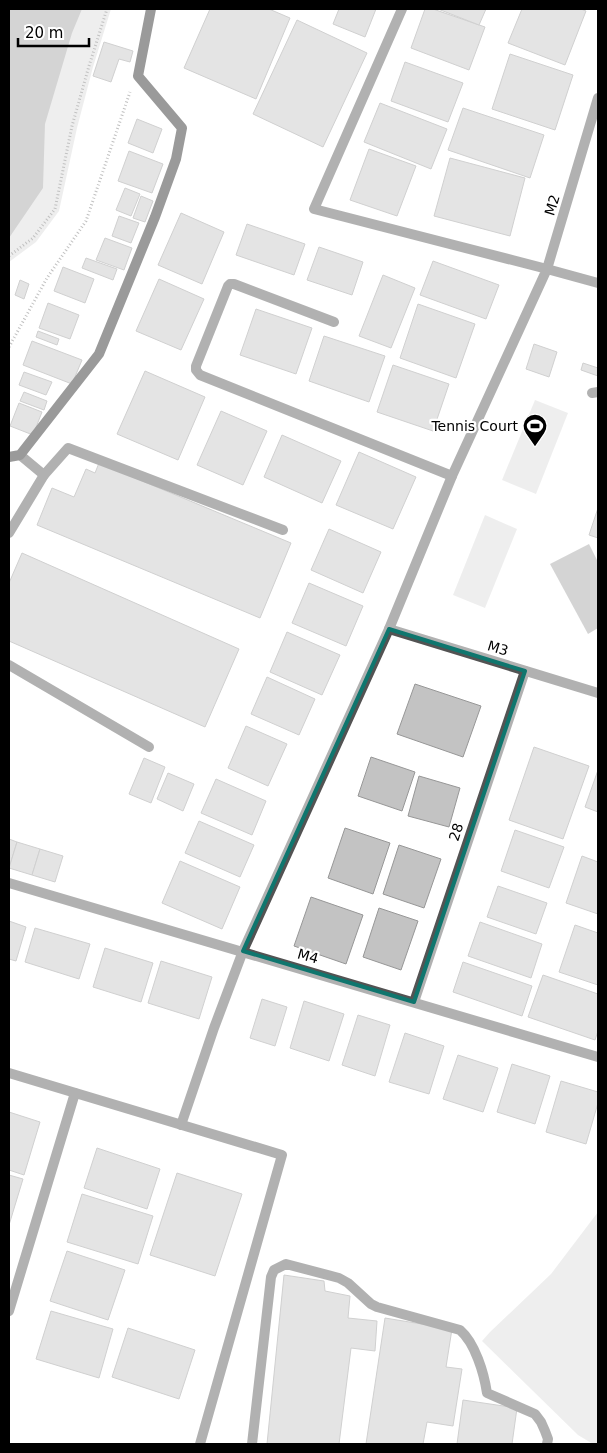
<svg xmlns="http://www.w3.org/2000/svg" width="607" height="1453" font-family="'DejaVu Sans',sans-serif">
<rect width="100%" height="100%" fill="#fff"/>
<g fill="#dadada">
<path d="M 9,9 L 111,9 L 93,67 L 77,128 L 59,211 L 36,242 L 9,262 Z"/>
<path d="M 535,400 L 568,413 L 536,494 L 502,480 Z"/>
<path d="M 485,515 L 517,529 L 485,608 L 453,595 Z"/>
<path d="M 598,1212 L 598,1444 L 593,1444 L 578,1435 L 482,1341 L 490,1332 L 551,1274 Z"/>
</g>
<g fill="#a1a1a1">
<path d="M 9,9 L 82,9 L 72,33 L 45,124 L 43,188 L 9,238 Z"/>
<path d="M 589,544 L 598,562 L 598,628 L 588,634 L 550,564 Z"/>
</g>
<g fill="#c3c3c3" stroke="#979797">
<path d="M 210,9 L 269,9 L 290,18 L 256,99 L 184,68 Z"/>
<path d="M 339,9 L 376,9 L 365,37 L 333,24 Z"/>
<path d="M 425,9 L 433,9 L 485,27 L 469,70 L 411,48 Z"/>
<path d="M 438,9 L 486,9 L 479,25 Z"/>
<path d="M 522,9 L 581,9 L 586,11 L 565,65 L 508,43 Z"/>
<path d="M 297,20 L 367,53 L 323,147 L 253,114 Z"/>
<path d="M 104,42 L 133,51 L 130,62 L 119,59 L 111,82 L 93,76 Z"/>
<path d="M 510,54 L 573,75 L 555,130 L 492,109 Z"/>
<path d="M 405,62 L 463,83 L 448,122 L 391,101 Z"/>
<path d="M 380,103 L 447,129 L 431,169 L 364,142 Z"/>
<path d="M 463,108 L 544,135 L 530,178 L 448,150 Z"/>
<path d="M 137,119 L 162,129 L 153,153 L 128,143 Z"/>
<path d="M 369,149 L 416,166 L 397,216 L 350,200 Z"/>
<path d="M 129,151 L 163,164 L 152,193 L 118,181 Z"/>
<path d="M 450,158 L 525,178 L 510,236 L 434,216 Z"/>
<path d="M 125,188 L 140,194 L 131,216 L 116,210 Z"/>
<path d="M 141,196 L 153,201 L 145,222 L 133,218 Z"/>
<path d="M 181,213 L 224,232 L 202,284 L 158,265 Z"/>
<path d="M 119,216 L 139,223 L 131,243 L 112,236 Z"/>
<path d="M 247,224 L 305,244 L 294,275 L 236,255 Z"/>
<path d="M 105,238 L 132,248 L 124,270 L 96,260 Z"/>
<path d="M 319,247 L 363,262 L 352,295 L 307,280 Z"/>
<path d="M 86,258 L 117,269 L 113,280 L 82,268 Z"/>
<path d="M 433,261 L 499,285 L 486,319 L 420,295 Z"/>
<path d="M 63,267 L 94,279 L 85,303 L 54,291 Z"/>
<path d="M 383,275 L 415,288 L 391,348 L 359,336 Z"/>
<path d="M 159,279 L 204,299 L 181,350 L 136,331 Z"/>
<path d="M 20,280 L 29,284 L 24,299 L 15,295 Z"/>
<path d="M 48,303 L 79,315 L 70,339 L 39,328 Z"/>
<path d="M 418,304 L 475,324 L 456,378 L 400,358 Z"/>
<path d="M 256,309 L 312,328 L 296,374 L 240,355 Z"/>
<path d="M 38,331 L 59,339 L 57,345 L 36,337 Z"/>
<path d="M 324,336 L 385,356 L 369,402 L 309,381 Z"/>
<path d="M 32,341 L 82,360 L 72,384 L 23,365 Z"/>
<path d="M 534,344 L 557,352 L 549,377 L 526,369 Z"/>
<path d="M 583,363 L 598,368 L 598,376 L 581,370 Z"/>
<path d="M 393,365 L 449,384 L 433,431 L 377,412 Z"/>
<path d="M 145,371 L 205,397 L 178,460 L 117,434 Z"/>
<path d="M 24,372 L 52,382 L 46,395 L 19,385 Z"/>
<path d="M 24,392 L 47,401 L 44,410 L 20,401 Z"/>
<path d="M 19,403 L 42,412 L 33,435 L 10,426 Z"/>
<path d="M 221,411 L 267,431 L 243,485 L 197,465 Z"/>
<path d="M 282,435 L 341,461 L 322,503 L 264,477 Z"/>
<path d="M 359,452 L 416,477 L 393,529 L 336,505 Z"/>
<path d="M 99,463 L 291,543 L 260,618 L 37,525 L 52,488 L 74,497 L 86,469 L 95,473 Z"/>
<path d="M 598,508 L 598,538 L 589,535 Z"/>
<path d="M 329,529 L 381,552 L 363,593 L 311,570 Z"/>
<path d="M 22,553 L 239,649 L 205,727 L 9,641 L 9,583 Z"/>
<path d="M 309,583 L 363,606 L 346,646 L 292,623 Z"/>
<path d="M 287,632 L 340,655 L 322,695 L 270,672 Z"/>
<path d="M 267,677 L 315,699 L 299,735 L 251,714 Z"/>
<path d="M 415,684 L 481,706 L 463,757 L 397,734 Z"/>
<path d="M 246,726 L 287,744 L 268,786 L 228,768 Z"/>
<path d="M 534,747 L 589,766 L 563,839 L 509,820 Z"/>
<path d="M 371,757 L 415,772 L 402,811 L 358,796 Z"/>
<path d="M 144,758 L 165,767 L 151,803 L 129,794 Z"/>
<path d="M 598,770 L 598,812 L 585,807 Z"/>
<path d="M 168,773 L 194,784 L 183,811 L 157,799 Z"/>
<path d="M 419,776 L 460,788 L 449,827 L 408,816 Z"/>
<path d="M 216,779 L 266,801 L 252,835 L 201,813 Z"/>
<path d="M 199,821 L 254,845 L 240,877 L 185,853 Z"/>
<path d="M 345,828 L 390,843 L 373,894 L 328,878 Z"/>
<path d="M 515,830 L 564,847 L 549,888 L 501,871 Z"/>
<path d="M 9,839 L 17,842 L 9,868 Z"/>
<path d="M 17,842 L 40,849 L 32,875 L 9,868 Z"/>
<path d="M 399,845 L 441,859 L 424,908 L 383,894 Z"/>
<path d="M 40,849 L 63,856 L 55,882 L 32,875 Z"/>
<path d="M 582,856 L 598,862 L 598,914 L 566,903 Z"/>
<path d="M 180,861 L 240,887 L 222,929 L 162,903 Z"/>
<path d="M 498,886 L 547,903 L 536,934 L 487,917 Z"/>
<path d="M 311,897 L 363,915 L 346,964 L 294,946 Z"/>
<path d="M 379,908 L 418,921 L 401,970 L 363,957 Z"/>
<path d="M 9,921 L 26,927 L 16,961 L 9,959 Z"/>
<path d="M 480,922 L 542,944 L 531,978 L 468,956 Z"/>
<path d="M 575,925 L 598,933 L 598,985 L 559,972 Z"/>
<path d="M 35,928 L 90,944 L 79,979 L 25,962 Z"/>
<path d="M 105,948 L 153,963 L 141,1002 L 93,987 Z"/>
<path d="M 161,961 L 212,977 L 199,1019 L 148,1003 Z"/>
<path d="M 463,962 L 532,986 L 522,1016 L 453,992 Z"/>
<path d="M 543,975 L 598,994 L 598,1031 L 595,1040 L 528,1017 Z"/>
<path d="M 262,999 L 287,1007 L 275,1046 L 250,1038 Z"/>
<path d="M 304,1001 L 344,1014 L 329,1061 L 290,1048 Z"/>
<path d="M 358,1015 L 390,1025 L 375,1076 L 342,1065 Z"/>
<path d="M 405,1033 L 444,1046 L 429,1094 L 389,1082 Z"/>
<path d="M 458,1055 L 498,1068 L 483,1112 L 443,1099 Z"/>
<path d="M 512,1064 L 550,1076 L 535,1124 L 497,1112 Z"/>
<path d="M 561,1081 L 598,1092 L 598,1103 L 586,1144 L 546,1132 Z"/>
<path d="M 9,1112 L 40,1122 L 24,1175 L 9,1170 Z"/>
<path d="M 97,1148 L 160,1169 L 147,1209 L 84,1188 Z"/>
<path d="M 177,1173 L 242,1194 L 215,1276 L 150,1255 Z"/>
<path d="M 9,1175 L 23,1179 L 9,1225 Z"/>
<path d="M 82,1194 L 153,1216 L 138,1264 L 67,1242 Z"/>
<path d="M 67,1251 L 125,1270 L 108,1320 L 50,1301 Z"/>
<path d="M 284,1275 L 324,1281 L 325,1291 L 350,1296 L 348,1318 L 377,1321 L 375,1351 L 351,1348 L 339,1444 L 267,1444 Z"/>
<path d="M 51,1311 L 113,1329 L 99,1378 L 36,1359 Z"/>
<path d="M 385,1318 L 452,1329 L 446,1367 L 462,1369 L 453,1426 L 427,1422 L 423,1444 L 366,1444 Z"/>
<path d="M 128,1328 L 195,1350 L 179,1399 L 112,1377 Z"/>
<path d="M 463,1400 L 517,1408 L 512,1444 L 457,1444 Z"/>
</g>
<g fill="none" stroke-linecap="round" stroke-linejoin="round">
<g stroke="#757575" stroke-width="3" stroke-dasharray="1 2.5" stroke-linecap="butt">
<path d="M 9,256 L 33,238 L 55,209 L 72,126 L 89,66 L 107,9"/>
<path d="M 9,347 L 47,278 L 86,221 L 130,92"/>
</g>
<g stroke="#535353" stroke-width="10">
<path d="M 592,393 L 598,392"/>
<path d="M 20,455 L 44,475"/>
<path d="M 9,533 L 44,475 L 68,448 L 283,530"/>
<path d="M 9,665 L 149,747"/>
<path d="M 252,1444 L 271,1277 L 274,1270 L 286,1264 L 339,1278 L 348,1283 L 371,1304 L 377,1307 L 460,1330 C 475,1343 484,1373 487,1393 L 535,1414 L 541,1422 L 545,1431 L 548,1439 L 547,1444"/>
</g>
<g stroke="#535353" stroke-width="10">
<path d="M 598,98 L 547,269 L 598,283"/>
<path d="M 334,322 L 234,284 L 230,284 L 228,286 L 196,366 L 196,370 L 200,375 L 452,476"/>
<path d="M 389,629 L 598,693"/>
<path d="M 9,883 L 598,1057"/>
<path d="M 414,1002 L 525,671"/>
<path d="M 9,1073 L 282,1155 L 200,1444"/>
<path d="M 181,1125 L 214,1028 L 243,951 L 389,629 L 452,476 L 547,269 L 314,209 L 402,9"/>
<path d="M 9,1311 L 75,1093"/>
</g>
<path stroke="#202020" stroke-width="10" d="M 9,457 L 20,455 L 99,354 L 155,217 L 176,159 L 182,128 L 138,76 L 151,9"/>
</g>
<path d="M0 0H607V1453H0ZM 389,629 L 525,671 L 414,1002 L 243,951 Z" fill="#fff" fill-opacity=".55" fill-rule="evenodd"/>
<path fill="none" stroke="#0f766e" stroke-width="4" stroke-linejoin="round" d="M 389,629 L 525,671 L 414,1002 L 243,951 Z"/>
<defs>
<symbol id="stadium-pin" viewBox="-11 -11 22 30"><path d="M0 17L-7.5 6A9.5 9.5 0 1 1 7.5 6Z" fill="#000" stroke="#fff"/><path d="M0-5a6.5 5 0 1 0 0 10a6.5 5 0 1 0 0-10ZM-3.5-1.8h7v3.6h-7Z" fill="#fff"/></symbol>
</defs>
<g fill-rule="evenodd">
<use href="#stadium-pin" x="521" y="412" width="28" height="38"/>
</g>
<g text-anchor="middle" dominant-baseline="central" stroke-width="4.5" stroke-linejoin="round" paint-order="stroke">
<g font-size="14" fill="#000" stroke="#fff">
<text transform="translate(552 205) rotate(-73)">M2</text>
<text transform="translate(498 648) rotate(17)">M3</text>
<text transform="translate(456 832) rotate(-72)">28</text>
<text transform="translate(308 956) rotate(16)">M4</text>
</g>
<g font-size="14" fill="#000" stroke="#fff" text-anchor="end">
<text x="518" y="426">Tennis Court</text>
</g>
</g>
<rect width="607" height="1453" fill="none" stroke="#000000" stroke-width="20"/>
<path d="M18 38v8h71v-8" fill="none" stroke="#000000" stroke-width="2.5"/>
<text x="25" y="38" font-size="15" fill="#000000" stroke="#ffffff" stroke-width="4" paint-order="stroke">20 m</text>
</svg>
